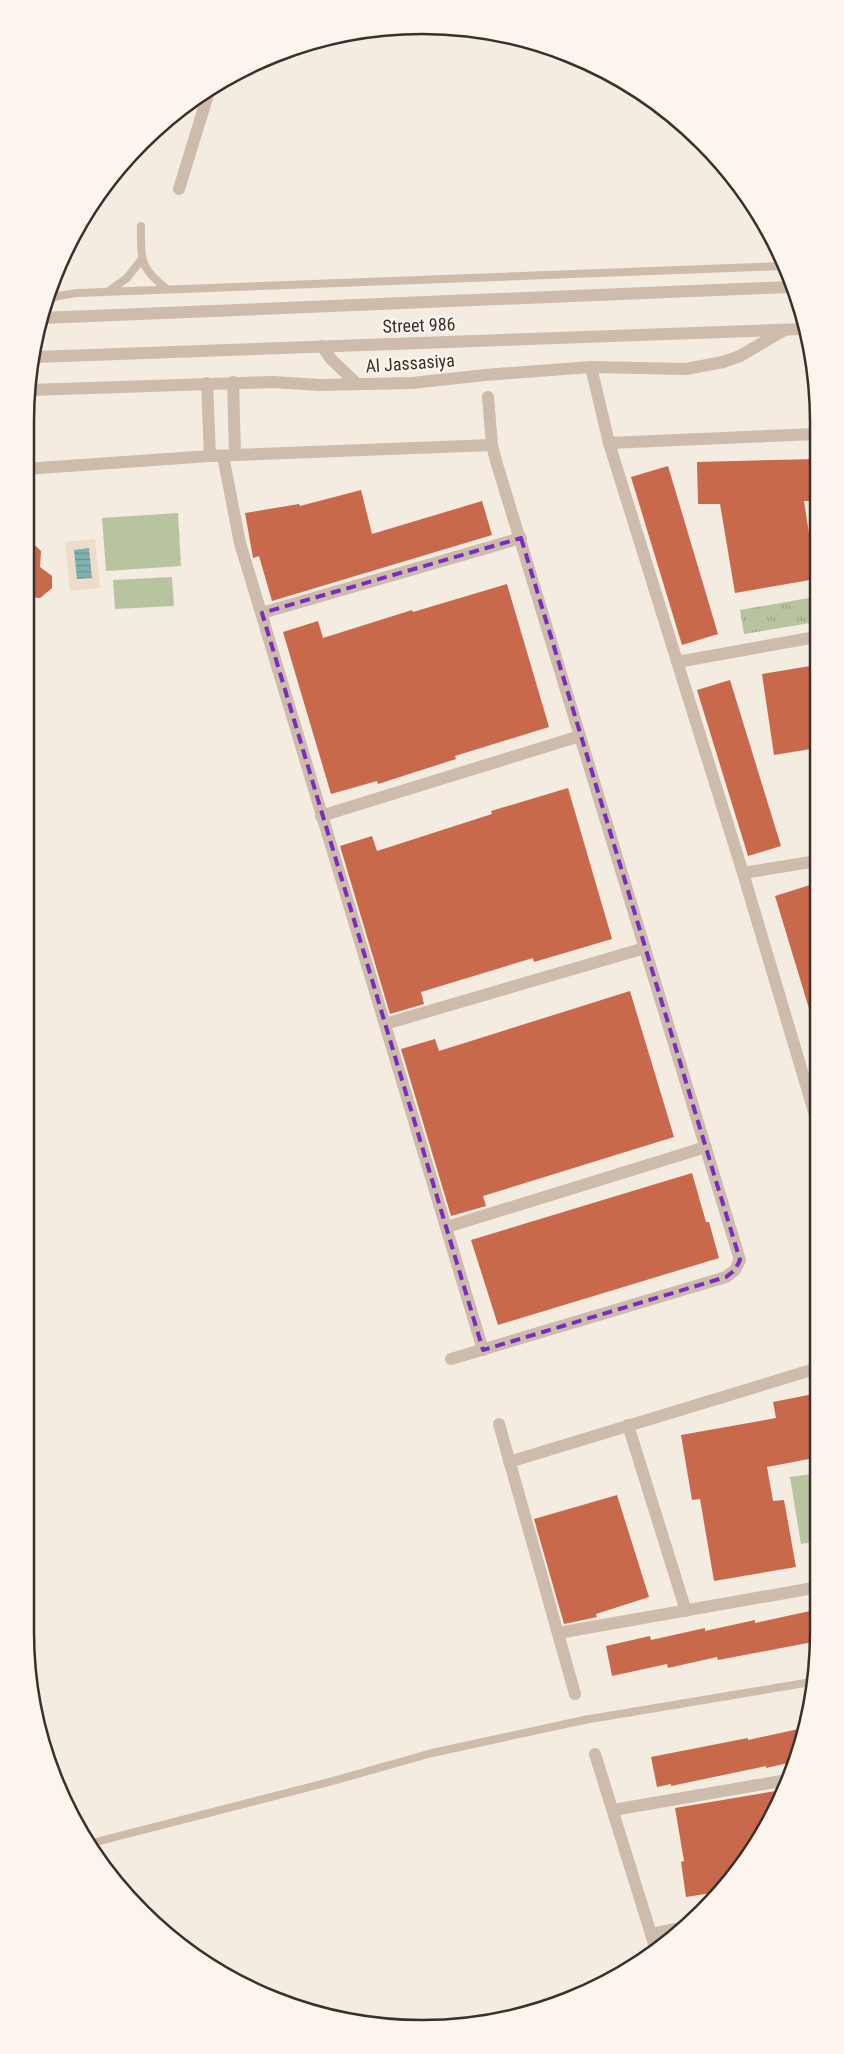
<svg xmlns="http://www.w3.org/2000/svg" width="844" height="2054" font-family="'Roboto Condensed',sans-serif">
<defs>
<pattern id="grass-tufts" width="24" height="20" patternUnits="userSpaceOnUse" patternTransform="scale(1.25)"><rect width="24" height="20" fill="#b8c4a0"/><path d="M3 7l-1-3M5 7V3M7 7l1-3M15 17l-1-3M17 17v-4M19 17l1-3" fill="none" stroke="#97a083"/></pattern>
<pattern id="water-rules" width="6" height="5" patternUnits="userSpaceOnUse" patternTransform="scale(1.25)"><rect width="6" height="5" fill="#7fb0b2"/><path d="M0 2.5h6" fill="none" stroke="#699091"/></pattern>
</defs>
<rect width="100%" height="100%" fill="#f4ebe1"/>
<path fill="url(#grass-tufts)" d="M 814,597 L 816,622 L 744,634 L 740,610 Z"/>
<g fill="#b8c4a0">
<path d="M 178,513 L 181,566 L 106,571 L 102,518 Z"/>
<path d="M 172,577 L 174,606 L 115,609 L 113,580 Z"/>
<path d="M 819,1473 L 819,1541 L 801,1544 L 790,1477 Z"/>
</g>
<path fill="#ecdcc8" d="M 95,539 L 100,588 L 70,591 L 65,542 Z"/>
<path fill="url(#water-rules)" d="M 89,548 L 92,578 L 77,579 L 74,550 Z"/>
<g fill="#c8694b">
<path d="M 816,459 L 816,501 L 804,501 L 816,579 L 735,593 L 720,504 L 698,504 L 697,462 Z"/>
<path d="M 668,466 L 718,634 L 682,645 L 631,477 Z"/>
<path d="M 361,490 L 372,534 L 482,501 L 492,535 L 272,601 L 259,556 L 253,558 L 245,513 L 299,504 L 300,506 Z"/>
<path d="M 25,536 L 41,551 L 40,567 L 52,576 L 52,588 L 40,598 L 25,597 Z"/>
<path d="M 507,584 L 549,727 L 455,756 L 456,759 L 378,784 L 377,781 L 331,794 L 283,632 L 318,621 L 323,638 L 412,610 L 413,612 Z"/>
<path d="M 816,665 L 817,748 L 774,755 L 762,674 Z"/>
<path d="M 730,680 L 781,846 L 748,856 L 697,690 Z"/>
<path d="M 568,788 L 612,939 L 534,962 L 533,958 L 421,992 L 424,1004 L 390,1014 L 340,846 L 372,836 L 377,851 L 492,814 L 491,811 Z"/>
<path d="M 810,885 L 817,910 L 817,1024 L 814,1025 L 775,896 Z"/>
<path d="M 630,991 L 674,1137 L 483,1196 L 486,1206 L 451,1216 L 401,1049 L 435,1039 L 439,1051 Z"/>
<path d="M 692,1173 L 706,1222 L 709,1222 L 719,1258 L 498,1325 L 471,1240 Z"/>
<path d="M 818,1393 L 819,1457 L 767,1467 L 773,1501 L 784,1500 L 796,1567 L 714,1581 L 700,1499 L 692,1500 L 681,1435 L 776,1418 L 773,1402 Z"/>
<path d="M 617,1495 L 649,1597 L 596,1614 L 597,1617 L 564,1624 L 534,1519 Z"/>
<path d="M 819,1609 L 818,1641 L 718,1660 L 717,1657 L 668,1668 L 667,1664 L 612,1676 L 606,1646 L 650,1636 L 651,1640 L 705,1628 L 705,1631 L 755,1620 L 755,1623 Z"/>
<path d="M 803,1728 L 797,1761 L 766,1768 L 766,1766 L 671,1786 L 671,1784 L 657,1787 L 651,1757 L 748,1738 L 748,1740 Z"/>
<path d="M 782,1790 L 737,1874 L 718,1892 L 686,1897 L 681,1862 L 684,1861 L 675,1808 Z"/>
</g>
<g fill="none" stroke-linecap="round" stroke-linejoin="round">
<g stroke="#cdbbac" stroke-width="8">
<path d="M 141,226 C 141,259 139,268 167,289"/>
<path d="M 109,291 L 127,278 L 141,260"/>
<path d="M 45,301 L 58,296 L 77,293 L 784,266"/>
<path d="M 88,1844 L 329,1782 L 432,1753 L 584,1720 L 811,1682"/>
</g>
<g stroke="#cdbbac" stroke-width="12">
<path d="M 179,189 L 210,88"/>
<path d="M 42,318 L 790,287"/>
<path d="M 322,346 L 331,359 L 357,384"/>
<path d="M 36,357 L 803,329"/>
<path d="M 591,367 L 609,443 L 743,873 L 818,1125"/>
<path d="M 233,382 L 235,455"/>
<path d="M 207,383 L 210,456"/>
<path d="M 30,390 L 273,382 L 320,385 L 412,383 L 485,375 L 591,367 L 686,369 L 723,362 L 740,356 L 781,332"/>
<path d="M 609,443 L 816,434"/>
<path d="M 223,456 L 240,543 L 483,1350"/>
<path d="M 25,469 L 210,456 L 492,445"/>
<path d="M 262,613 L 521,538"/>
<path d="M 677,662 L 816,637"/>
<path d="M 321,816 L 580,736"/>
<path d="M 743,873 L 817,861"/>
<path d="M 385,1024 L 645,948"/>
<path d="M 447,1227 L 706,1147"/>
<path d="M 451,1359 L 726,1277 L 735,1270 L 740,1260 L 496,461 L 492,445 L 488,397"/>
<path d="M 499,1424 L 575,1694"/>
<path d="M 628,1425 L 686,1611"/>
<path d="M 509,1462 L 818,1368"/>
<path d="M 558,1633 L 819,1587"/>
<path d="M 595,1754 L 656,1950"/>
<path d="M 613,1810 L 787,1780"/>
<path d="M 651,1934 L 679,1928"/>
</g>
</g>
<path fill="none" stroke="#7b2cbf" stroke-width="4" stroke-dasharray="10 6" stroke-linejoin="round" d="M 521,538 L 740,1260 L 735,1270 L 726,1277 L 483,1350 L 262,613 Z"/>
<g text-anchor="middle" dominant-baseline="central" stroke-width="4.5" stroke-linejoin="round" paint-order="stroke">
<g font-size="18" fill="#3b302b" stroke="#fbf5ee">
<text transform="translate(419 325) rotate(-2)">Street 986</text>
<text transform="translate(410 363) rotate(-4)">Al Jassasiya</text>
</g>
</g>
<path d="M0 0H844V2054H0ZM422 34H422A388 388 0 0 1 810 422V1632A388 388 0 0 1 422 2020H422A388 388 0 0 1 34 1632V422A388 388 0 0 1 422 34Z" fill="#fbf5ee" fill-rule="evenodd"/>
<path fill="none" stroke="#3b302b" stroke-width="2.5" d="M422 34H422A388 388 0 0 1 810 422V1632A388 388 0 0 1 422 2020H422A388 388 0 0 1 34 1632V422A388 388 0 0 1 422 34Z"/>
</svg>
